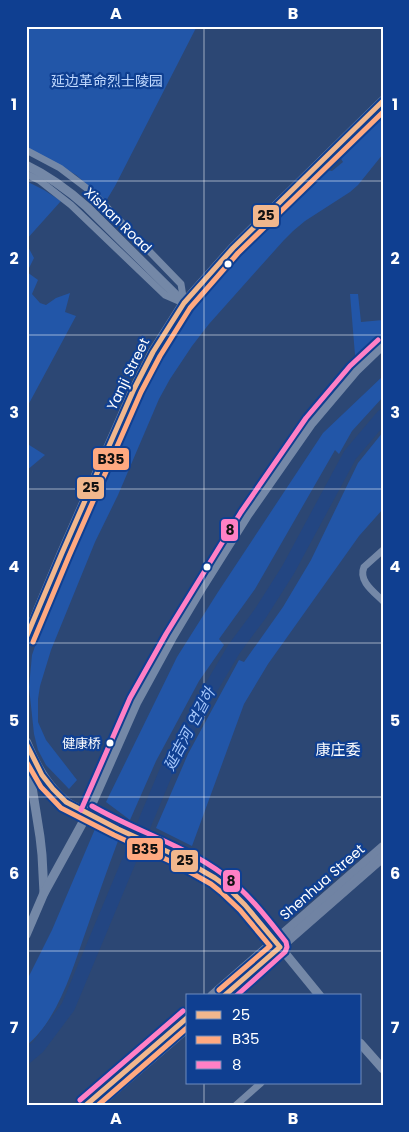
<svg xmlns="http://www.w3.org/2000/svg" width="409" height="1132" font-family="Poppins,'Noto Sans SC','Noto Sans KR',sans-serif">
<rect width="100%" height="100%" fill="#2c4774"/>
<g fill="#2256a8">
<path d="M 26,26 L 197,26 L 115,186 L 106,201 L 76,175 L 61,166 L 26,149 Z"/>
<path d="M 383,117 L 383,154 L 358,185 L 350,192 L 305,221 L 293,231 L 284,240 L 209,324 L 192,346 L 170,379 L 159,399 L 118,495 L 95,542 L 51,650 L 40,686 L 38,699 L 38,722 L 46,740 L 77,780 L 69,789 L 46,765 L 38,750 L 34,734 L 29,687 L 32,655 L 44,620 L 150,377 L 189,312 L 219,276 L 326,170 L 332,171 L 343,162 L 340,157 Z"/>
<path d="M 26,181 L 44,190 L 61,201 L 26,240 Z"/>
<path d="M 26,243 L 34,258 L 27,272 L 38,280 L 32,294 L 40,303 L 46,305 L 56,298 L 70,293 L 65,312 L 76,316 L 26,409 Z"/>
<path d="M 350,294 L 358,294 L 361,322 L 383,320 L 383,335 L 359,356 L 355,355 Z"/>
<path d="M 383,376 L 383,397 L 352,431 L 339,454 L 335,450 L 255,589 L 219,639 L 224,645 L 199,681 L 156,761 L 130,820 L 106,802 L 177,657 L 218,592 L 323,433 Z"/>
<path d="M 383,432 L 383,509 L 359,536 L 268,664 L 244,704 L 192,846 L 156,828 L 188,754 L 239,660 L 244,662 L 283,607 L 311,560 L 358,463 Z"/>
<path d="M 26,443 L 45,455 L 26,471 Z"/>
<path d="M 95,829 L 118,841 C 107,870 97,899 87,928 C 73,967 59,1019 26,1046 L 26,982 L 52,930 Z"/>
</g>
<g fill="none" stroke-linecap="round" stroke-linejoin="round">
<path stroke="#234682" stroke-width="14" d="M 26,1057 L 38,1047 L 68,1007 L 166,772 L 195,715 L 234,649 L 260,614 L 288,570 L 350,455 L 383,416"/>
<g stroke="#7488a7" stroke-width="7">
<path d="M 26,150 L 60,168 L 93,193 L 181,284 L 184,303"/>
<path d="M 26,174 L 39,180 L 71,205 L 165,295 L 181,302"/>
<path d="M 383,550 L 364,567 C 358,581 374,592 383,601"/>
<path d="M 235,1106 L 261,1083"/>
</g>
<g stroke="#7488a7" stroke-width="9">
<path d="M 26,165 C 49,176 68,190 87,207 L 184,303"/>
<path d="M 26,749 L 40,837 L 42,855 L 44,893"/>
<path d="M 26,935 L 44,893 L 88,813 L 137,702 L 172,638 L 203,586 L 247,516 L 312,423 L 356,371 L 383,345"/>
<path d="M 280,947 L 320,996"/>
<path d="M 360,1043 L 383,1069"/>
</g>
<g stroke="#7083a3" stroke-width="10">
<path d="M 26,639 L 62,553 L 134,389 L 153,352 L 184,303 L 233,248 L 383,101"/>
<path d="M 26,742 C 36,766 46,785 66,802 C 73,807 82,810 90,814 C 126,835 167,848 203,870 C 237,890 256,917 280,947"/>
<path d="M 212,996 L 383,847"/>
<path d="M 224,996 L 383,857"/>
<path d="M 85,1106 L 188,1017"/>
<path d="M 96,1106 L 188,1027"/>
</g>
<defs>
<g id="bus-1">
<path d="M 26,638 L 62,553 L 134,389 L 153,352 L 184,303 L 233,248 L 383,101"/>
<path d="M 26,743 L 42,775 L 53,789 L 66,802 L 118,829 L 175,855 L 215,878 L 226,886 L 245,905 L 280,947 L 224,996"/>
<path d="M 85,1106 L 188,1017"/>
</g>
<g id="bus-2">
<path d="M 33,642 L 69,556 L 141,392 L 160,356 L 190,308 L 238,253 L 383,112"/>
<path d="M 26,761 L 41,787 L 61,808 L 114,835 L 172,862 L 211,884 L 221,892 L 240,910 L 270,946 L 219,990"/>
<path d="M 97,1106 L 188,1027"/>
</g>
<g id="bus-3">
<path d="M 92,806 C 135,831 184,845 224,875 C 249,894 267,918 286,942 L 287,947 L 285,952 L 236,996"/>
<path d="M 81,810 L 130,698 L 166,634 L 241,512 L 306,418 L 350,366 L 378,340"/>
<path d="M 80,1100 L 183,1011"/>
</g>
</defs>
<use href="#bus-1" stroke="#0f3f91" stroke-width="9"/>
<use href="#bus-2" stroke="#0f3f91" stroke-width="9"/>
<use href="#bus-3" stroke="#0f3f91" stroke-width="9"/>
<use href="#bus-1" stroke="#f1b78d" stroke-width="5"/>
<use href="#bus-2" stroke="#ffa980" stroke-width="5"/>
<use href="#bus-3" stroke="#ff80c5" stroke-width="5"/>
</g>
<path fill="none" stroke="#fff" stroke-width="1" stroke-opacity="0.55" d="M 204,26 L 204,996M 26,181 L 383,181M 26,335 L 383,335M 26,489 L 383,489M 26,643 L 383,643M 26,797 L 383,797M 26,951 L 383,951M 204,1083 L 204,1106"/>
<g fill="#fff" stroke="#0f3f91" stroke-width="2">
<circle cx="228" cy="264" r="4.5"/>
<circle cx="207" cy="567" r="4.5"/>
<circle cx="110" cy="743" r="4.5"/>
</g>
<g text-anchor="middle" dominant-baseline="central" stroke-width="4.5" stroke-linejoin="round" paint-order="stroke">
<g font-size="13" fill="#fff" stroke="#0f3f91" text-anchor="end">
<text x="101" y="743">健康桥</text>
</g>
<g font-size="14" fill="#c1d9fe" stroke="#0f3f91">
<text x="107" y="81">延边革命烈士陵园</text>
</g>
<g font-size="14" fill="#fff" stroke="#0f3f91">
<text transform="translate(118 220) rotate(44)">Xishan Road</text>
<text transform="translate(128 374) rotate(-64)">Yanji Street</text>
<text transform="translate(322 882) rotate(-41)">Shenhua Street</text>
</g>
<g font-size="15" font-style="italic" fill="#a5c7fb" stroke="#0f3f91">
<text transform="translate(189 729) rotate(-62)">延吉河 연길하</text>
</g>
<g font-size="15" fill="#fff" stroke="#0f3f91">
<text x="338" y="749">康庄委</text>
</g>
</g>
<g stroke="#0f3f91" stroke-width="2">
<rect x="252" y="204" width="28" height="24" rx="5" fill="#f1b78d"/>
<rect x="92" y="447" width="38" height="24" rx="5" fill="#ffa980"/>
<rect x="76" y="476" width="29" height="24" rx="5" fill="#f1b78d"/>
<rect x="220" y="518" width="19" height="24" rx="5" fill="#ff80c5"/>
<rect x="126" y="837" width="38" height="24" rx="5" fill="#ffa980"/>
<rect x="170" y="849" width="29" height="24" rx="5" fill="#f1b78d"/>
<rect x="222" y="869" width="19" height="24" rx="5" fill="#ff80c5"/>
</g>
<g font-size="14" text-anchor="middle" font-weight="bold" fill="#111">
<text x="266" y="220">25</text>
<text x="111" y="464">B35</text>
<text x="91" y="492">25</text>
<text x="230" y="535">8</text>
<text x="145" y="854">B35</text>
<text x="185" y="865">25</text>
<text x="231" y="886">8</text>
</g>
<rect width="409" height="1132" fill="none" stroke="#0f3f91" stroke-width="55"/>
<rect x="186" y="994" width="175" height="90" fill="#0f3f91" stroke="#6f8cbd"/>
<rect x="196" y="1011" width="25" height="8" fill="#f1b78d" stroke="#6f8cbd"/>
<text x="232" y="1020" font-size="15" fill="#ffffff">25</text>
<rect x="196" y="1036" width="25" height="8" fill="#ffa980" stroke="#6f8cbd"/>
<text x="232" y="1044" font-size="15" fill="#ffffff">B35</text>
<rect x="196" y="1061" width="25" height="8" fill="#ff80c5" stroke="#6f8cbd"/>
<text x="232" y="1070" font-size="15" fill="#ffffff">8</text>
<rect x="28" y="28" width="354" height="1076" fill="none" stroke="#fff" stroke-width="2"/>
<g font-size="16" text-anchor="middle" font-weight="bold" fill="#fff">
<text x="116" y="19">A</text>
<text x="293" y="19">B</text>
<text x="14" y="110">1</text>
<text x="395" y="110">1</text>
<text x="14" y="264">2</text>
<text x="395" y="264">2</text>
<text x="14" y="418">3</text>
<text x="395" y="418">3</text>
<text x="14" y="572">4</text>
<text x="395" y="572">4</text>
<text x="14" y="726">5</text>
<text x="395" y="726">5</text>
<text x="14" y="879">6</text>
<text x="395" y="879">6</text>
<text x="14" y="1033">7</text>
<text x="395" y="1033">7</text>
<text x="116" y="1124">A</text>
<text x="293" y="1124">B</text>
</g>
</svg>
